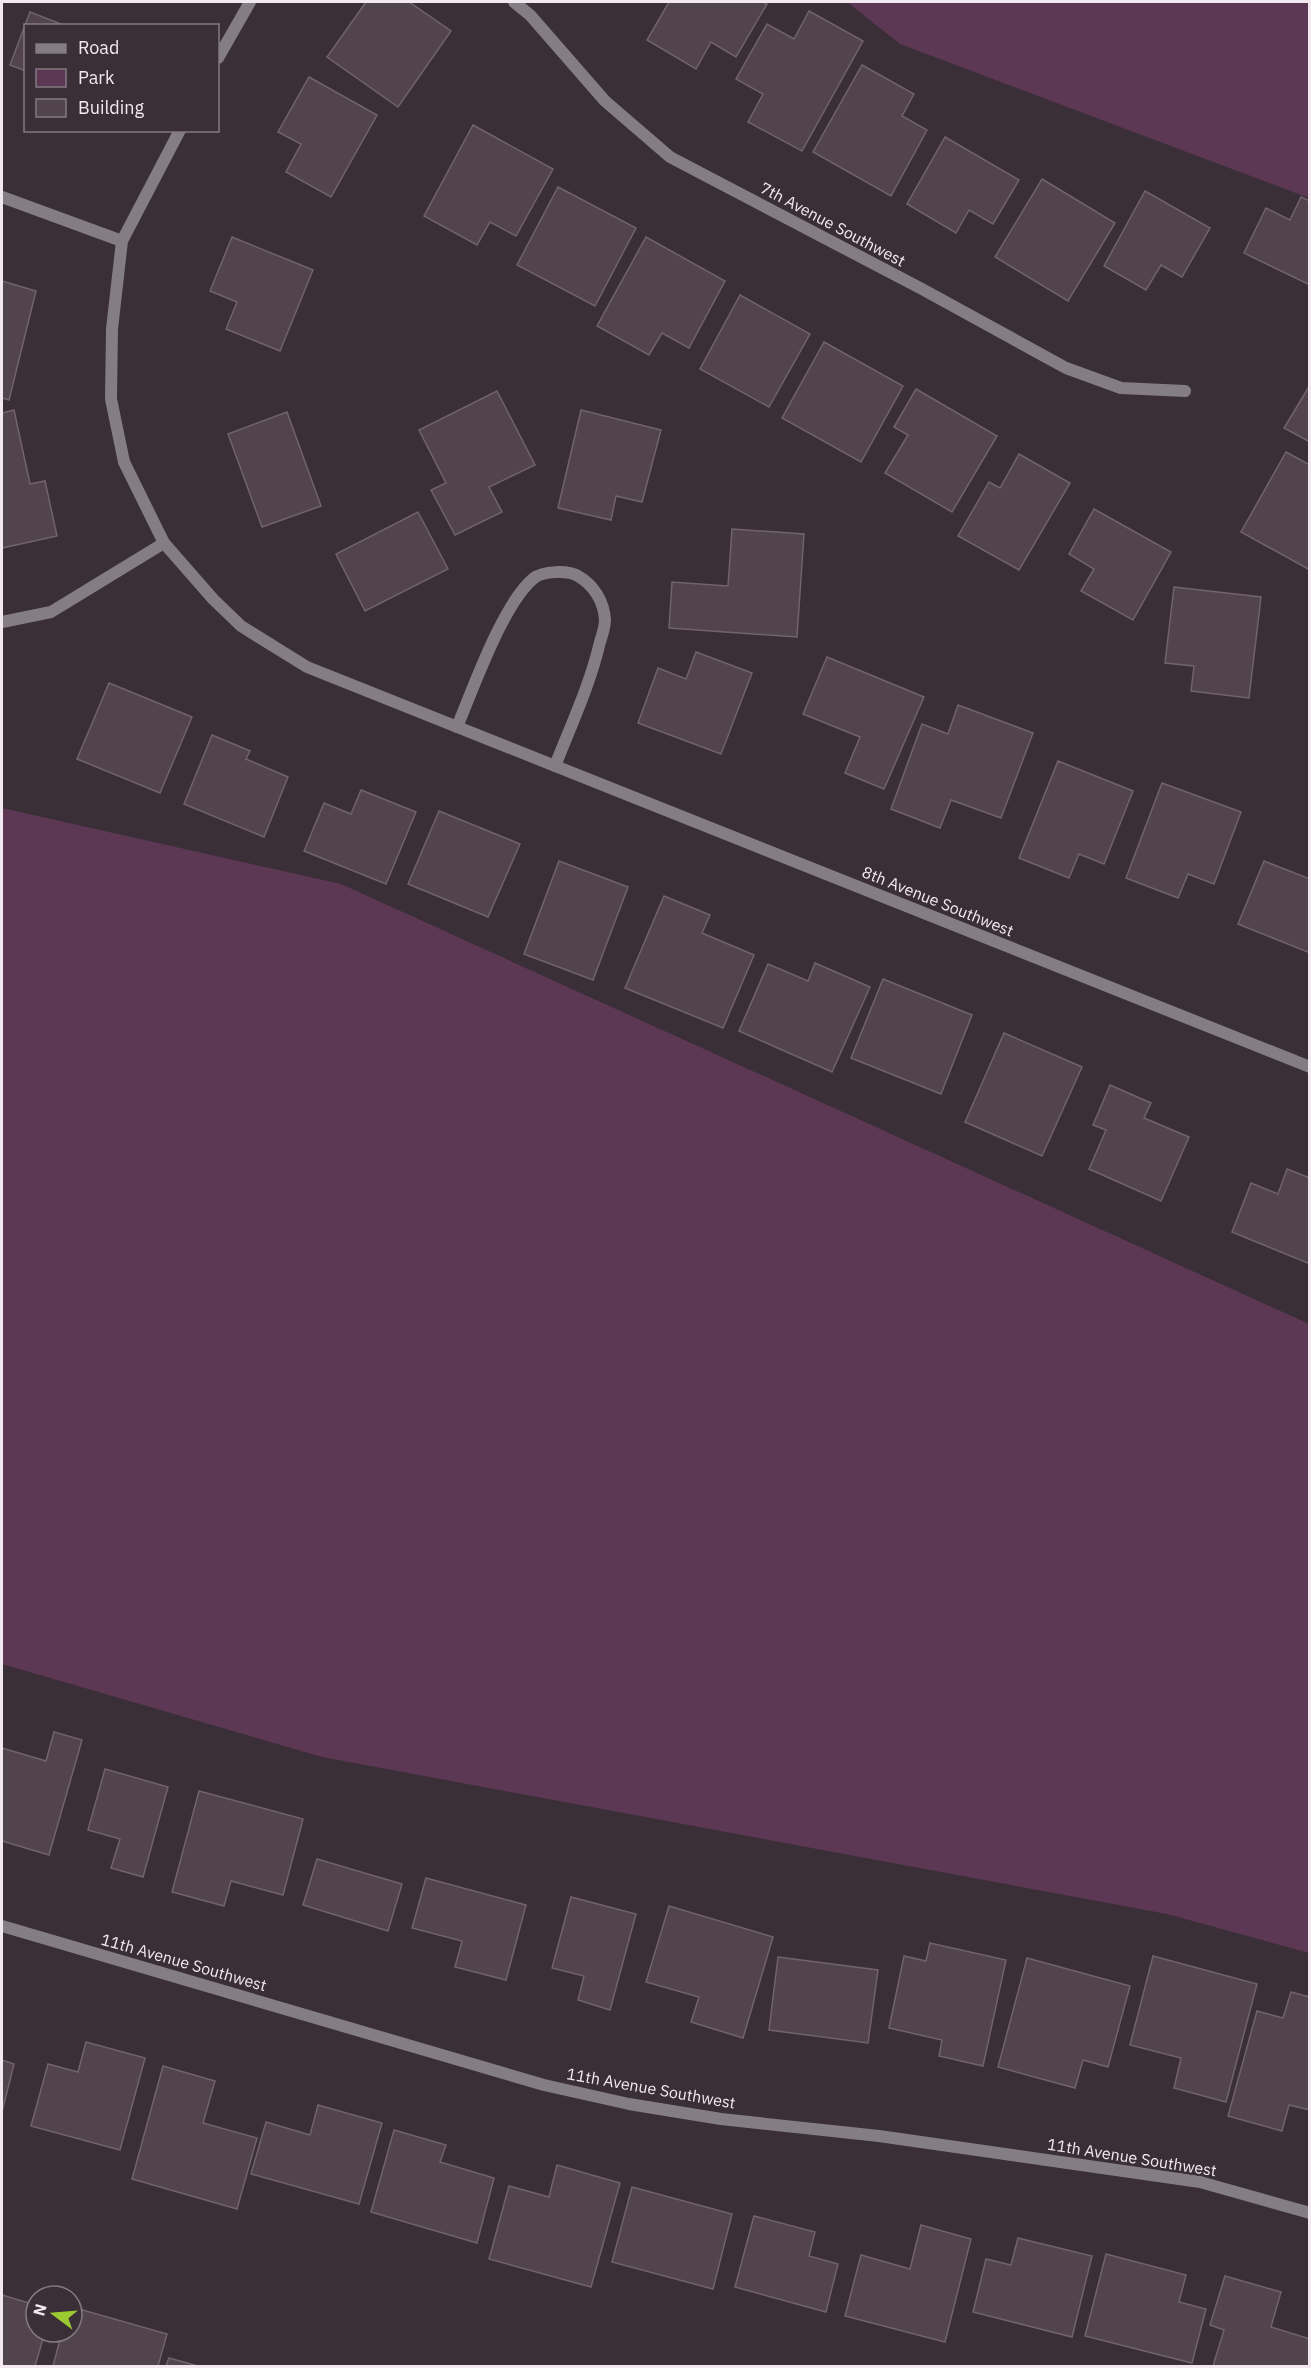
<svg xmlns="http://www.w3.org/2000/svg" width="1311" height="2368" font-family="'IBM Plex Sans',sans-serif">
<rect width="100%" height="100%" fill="#3a2e37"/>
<g fill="#5d3855">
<path d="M 847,2 L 1309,2 L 1309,198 L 900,44 Z"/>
<path d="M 2,808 L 341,884 L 1309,1324 L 1309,1953 L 1167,1914 L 322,1757 L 2,1664 Z"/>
</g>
<g fill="#51444d" stroke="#70636d" stroke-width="1.5">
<path d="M 366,2 L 409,2 L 451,31 L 398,107 L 327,57 Z"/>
<path d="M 669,2 L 763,2 L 767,4 L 736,57 L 711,42 L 696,69 L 647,40 Z"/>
<path d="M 809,11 L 863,41 L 802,151 L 748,122 L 763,94 L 736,79 L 767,24 L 794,39 Z"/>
<path d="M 30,12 L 66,26 L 26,26 L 26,71 L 10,65 Z"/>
<path d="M 862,65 L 914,94 L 902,116 L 927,130 L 891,196 L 813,152 Z"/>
<path d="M 309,77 L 377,115 L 331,197 L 286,172 L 301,144 L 278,132 Z"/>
<path d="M 473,125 L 553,169 L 516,236 L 490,222 L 477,245 L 424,216 Z"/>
<path d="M 945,137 L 1019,180 L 993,224 L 969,210 L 956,233 L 907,204 Z"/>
<path d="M 1042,179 L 1115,223 L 1068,301 L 995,257 Z"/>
<path d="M 558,187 L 636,228 L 595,306 L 517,265 Z"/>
<path d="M 1145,191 L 1210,228 L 1182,277 L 1161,265 L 1146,290 L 1104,266 Z"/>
<path d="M 1301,197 L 1310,201 L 1310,285 L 1244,253 L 1266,208 L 1290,220 Z"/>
<path d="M 232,237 L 313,270 L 280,351 L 226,329 L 237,302 L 210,291 Z"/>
<path d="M 646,237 L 725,281 L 689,348 L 662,333 L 649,355 L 597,326 Z"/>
<path d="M 2,281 L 36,291 L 9,400 L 2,398 Z"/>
<path d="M 740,295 L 810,334 L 769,407 L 700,369 Z"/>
<path d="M 824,342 L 903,386 L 861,462 L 782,418 Z"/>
<path d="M 1310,385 L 1310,442 L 1284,428 Z"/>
<path d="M 916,389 L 997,436 L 952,512 L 885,473 L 908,435 L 894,427 Z"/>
<path d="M 497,391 L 535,465 L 489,487 L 502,512 L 455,535 L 431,490 L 446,483 L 419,430 Z"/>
<path d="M 14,410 L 30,484 L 45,481 L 57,536 L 2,548 L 2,413 Z"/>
<path d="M 581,410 L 661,430 L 642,502 L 616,496 L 611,520 L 558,508 Z"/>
<path d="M 287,412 L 321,506 L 262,527 L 228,434 Z"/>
<path d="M 1286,452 L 1310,465 L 1310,570 L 1241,532 Z"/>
<path d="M 1019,454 L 1070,483 L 1019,570 L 958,536 L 989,482 L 1000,488 Z"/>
<path d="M 1094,509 L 1171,552 L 1133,620 L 1081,591 L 1094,569 L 1069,554 Z"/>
<path d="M 418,512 L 448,569 L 365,611 L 336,554 Z"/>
<path d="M 732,529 L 804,534 L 797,637 L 669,628 L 672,582 L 728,586 Z"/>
<path d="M 1174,587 L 1261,597 L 1249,698 L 1191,691 L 1194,666 L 1165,663 Z"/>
<path d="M 696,652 L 752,673 L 721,754 L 638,723 L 658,668 L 686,679 Z"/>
<path d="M 827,657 L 924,697 L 884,789 L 845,773 L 860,737 L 803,714 Z"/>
<path d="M 109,683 L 192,717 L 160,793 L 77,759 Z"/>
<path d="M 958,705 L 1033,733 L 1001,818 L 951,800 L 940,828 L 891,809 L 922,724 L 948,734 Z"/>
<path d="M 212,735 L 250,751 L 246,759 L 288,777 L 264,837 L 184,804 Z"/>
<path d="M 1058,761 L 1133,791 L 1104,864 L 1079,854 L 1069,878 L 1019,858 Z"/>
<path d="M 1162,783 L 1241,812 L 1214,884 L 1188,874 L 1178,898 L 1126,878 Z"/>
<path d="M 361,790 L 416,812 L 386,884 L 304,851 L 324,803 L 351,814 Z"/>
<path d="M 439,811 L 520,844 L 488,917 L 408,884 Z"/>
<path d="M 559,861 L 628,887 L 593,980 L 524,954 Z"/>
<path d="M 1264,861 L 1310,879 L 1310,953 L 1238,924 Z"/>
<path d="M 664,896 L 710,915 L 702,933 L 754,955 L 723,1028 L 625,988 Z"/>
<path d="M 815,963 L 870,987 L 832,1072 L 739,1031 L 768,964 L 808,981 Z"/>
<path d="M 883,979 L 972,1015 L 941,1094 L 851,1058 Z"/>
<path d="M 1004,1033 L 1082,1067 L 1042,1156 L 965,1122 Z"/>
<path d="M 1110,1085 L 1151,1103 L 1144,1118 L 1189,1137 L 1161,1201 L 1089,1169 L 1106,1130 L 1093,1125 Z"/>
<path d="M 1287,1169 L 1310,1178 L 1310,1264 L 1232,1232 L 1251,1183 L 1278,1194 Z"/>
<path d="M 54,1732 L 82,1740 L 49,1855 L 2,1841 L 2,1748 L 46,1761 Z"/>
<path d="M 105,1769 L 168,1787 L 143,1877 L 111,1868 L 120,1839 L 88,1830 Z"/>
<path d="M 199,1791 L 303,1819 L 283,1895 L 231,1881 L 224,1906 L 172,1892 Z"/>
<path d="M 317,1859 L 402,1884 L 388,1931 L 303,1905 Z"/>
<path d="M 426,1878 L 526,1905 L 506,1980 L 455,1967 L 462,1941 L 412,1928 Z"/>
<path d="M 571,1897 L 636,1914 L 610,2010 L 578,2000 L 584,1976 L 552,1968 Z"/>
<path d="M 669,1906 L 773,1937 L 743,2038 L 691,2022 L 699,1997 L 646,1982 Z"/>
<path d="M 930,1943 L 1006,1960 L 983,2066 L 939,2056 L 942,2040 L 889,2028 L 904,1956 L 926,1961 Z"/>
<path d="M 1153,1956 L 1257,1984 L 1226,2102 L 1174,2088 L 1181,2058 L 1130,2045 Z"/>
<path d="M 778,1957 L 878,1970 L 868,2043 L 769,2030 Z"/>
<path d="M 1027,1958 L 1130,1986 L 1108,2067 L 1083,2060 L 1075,2088 L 998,2067 Z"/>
<path d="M 1291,1992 L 1310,1997 L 1310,2110 L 1289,2105 L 1282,2131 L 1228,2116 L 1257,2011 L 1283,2018 Z"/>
<path d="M 86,2042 L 145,2058 L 120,2150 L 31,2126 L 48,2064 L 78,2072 Z"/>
<path d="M 2,2060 L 14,2064 L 2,2112 Z"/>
<path d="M 163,2066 L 215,2081 L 203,2123 L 257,2138 L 237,2209 L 132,2179 Z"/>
<path d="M 318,2105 L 382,2123 L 359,2204 L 251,2174 L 266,2122 L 310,2135 Z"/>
<path d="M 394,2130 L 446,2145 L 440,2162 L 494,2178 L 477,2243 L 371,2212 Z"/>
<path d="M 557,2165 L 620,2183 L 591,2287 L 489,2259 L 509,2186 L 549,2197 Z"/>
<path d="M 632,2187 L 732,2214 L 713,2289 L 612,2262 Z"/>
<path d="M 754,2216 L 815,2232 L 809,2256 L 838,2264 L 826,2312 L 735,2287 Z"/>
<path d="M 921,2225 L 971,2239 L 945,2342 L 845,2316 L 861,2255 L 910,2269 Z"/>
<path d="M 1018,2238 L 1092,2256 L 1072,2337 L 973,2312 L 986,2259 L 1011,2265 Z"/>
<path d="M 1106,2254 L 1186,2275 L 1179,2302 L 1206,2309 L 1192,2363 L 1085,2336 Z"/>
<path d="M 1225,2276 L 1281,2292 L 1271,2327 L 1310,2339 L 1310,2366 L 1213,2366 L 1224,2330 L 1210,2325 Z"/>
<path d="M 2,2295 L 36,2305 L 36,2332 L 45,2332 L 35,2366 L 2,2366 Z"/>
<path d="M 72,2307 L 167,2334 L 158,2366 L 53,2366 L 62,2332 L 72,2332 Z"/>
<path d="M 169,2358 L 198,2366 L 166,2366 Z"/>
</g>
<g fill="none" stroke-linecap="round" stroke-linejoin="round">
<g stroke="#847e83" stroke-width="12">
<path d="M 514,2 L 530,15 L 605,101 L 670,157 L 922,289 L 1066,368 L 1121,388 L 1185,391"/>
<path d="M 218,58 L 250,2"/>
<path d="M 180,130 L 122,241 L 112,329 L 111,399 L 124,462 L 164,543 L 213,599 L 241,626 L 307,667 L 1310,1067"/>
<path d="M 2,197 L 122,241"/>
<path d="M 2,622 L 51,612 L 164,543"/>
<path d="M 457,727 C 473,689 503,603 534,578 C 543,571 568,570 578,576 C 594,585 604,602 605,620 C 605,627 602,636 600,642 C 590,685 571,725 555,766"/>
<path d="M 2,1926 L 544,2085 L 629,2104 L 721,2119 L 879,2136 L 1200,2182 L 1310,2213"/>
</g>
</g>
<g text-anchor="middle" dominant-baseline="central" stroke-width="4.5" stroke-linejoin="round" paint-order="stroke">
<g font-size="16" fill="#f1e9ef" stroke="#3a2e37">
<text transform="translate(833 224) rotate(28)">7th Avenue Southwest</text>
<text transform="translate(938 901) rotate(22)">8th Avenue Southwest</text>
<text transform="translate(184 1962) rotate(16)">11th Avenue Southwest</text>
<text transform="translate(651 2088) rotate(10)">11th Avenue Southwest</text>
<text transform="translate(1132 2157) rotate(9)">11th Avenue Southwest</text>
</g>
</g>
<rect width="1311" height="2368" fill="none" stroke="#f1e9ef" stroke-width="6"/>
<rect x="24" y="24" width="195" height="108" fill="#3a2e37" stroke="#837981" stroke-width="1.5"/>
<rect x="36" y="44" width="30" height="9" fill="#847e83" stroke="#837981" stroke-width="1.5"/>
<text x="78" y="54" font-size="18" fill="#f1e9ef">Road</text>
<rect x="36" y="69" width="30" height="18" fill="#5d3855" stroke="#837981" stroke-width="1.5"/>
<text x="78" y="84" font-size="18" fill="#f1e9ef">Park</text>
<rect x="36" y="99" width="30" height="18" fill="#51444d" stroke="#837981" stroke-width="1.5"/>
<text x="78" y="114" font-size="18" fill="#f1e9ef">Building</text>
<g transform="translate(54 2314) rotate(286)"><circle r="28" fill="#3a2e37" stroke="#837981" stroke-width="1.5"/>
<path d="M0-4.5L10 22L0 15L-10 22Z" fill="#9cca31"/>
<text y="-9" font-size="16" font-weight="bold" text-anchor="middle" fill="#f1e9ef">N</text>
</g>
</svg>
